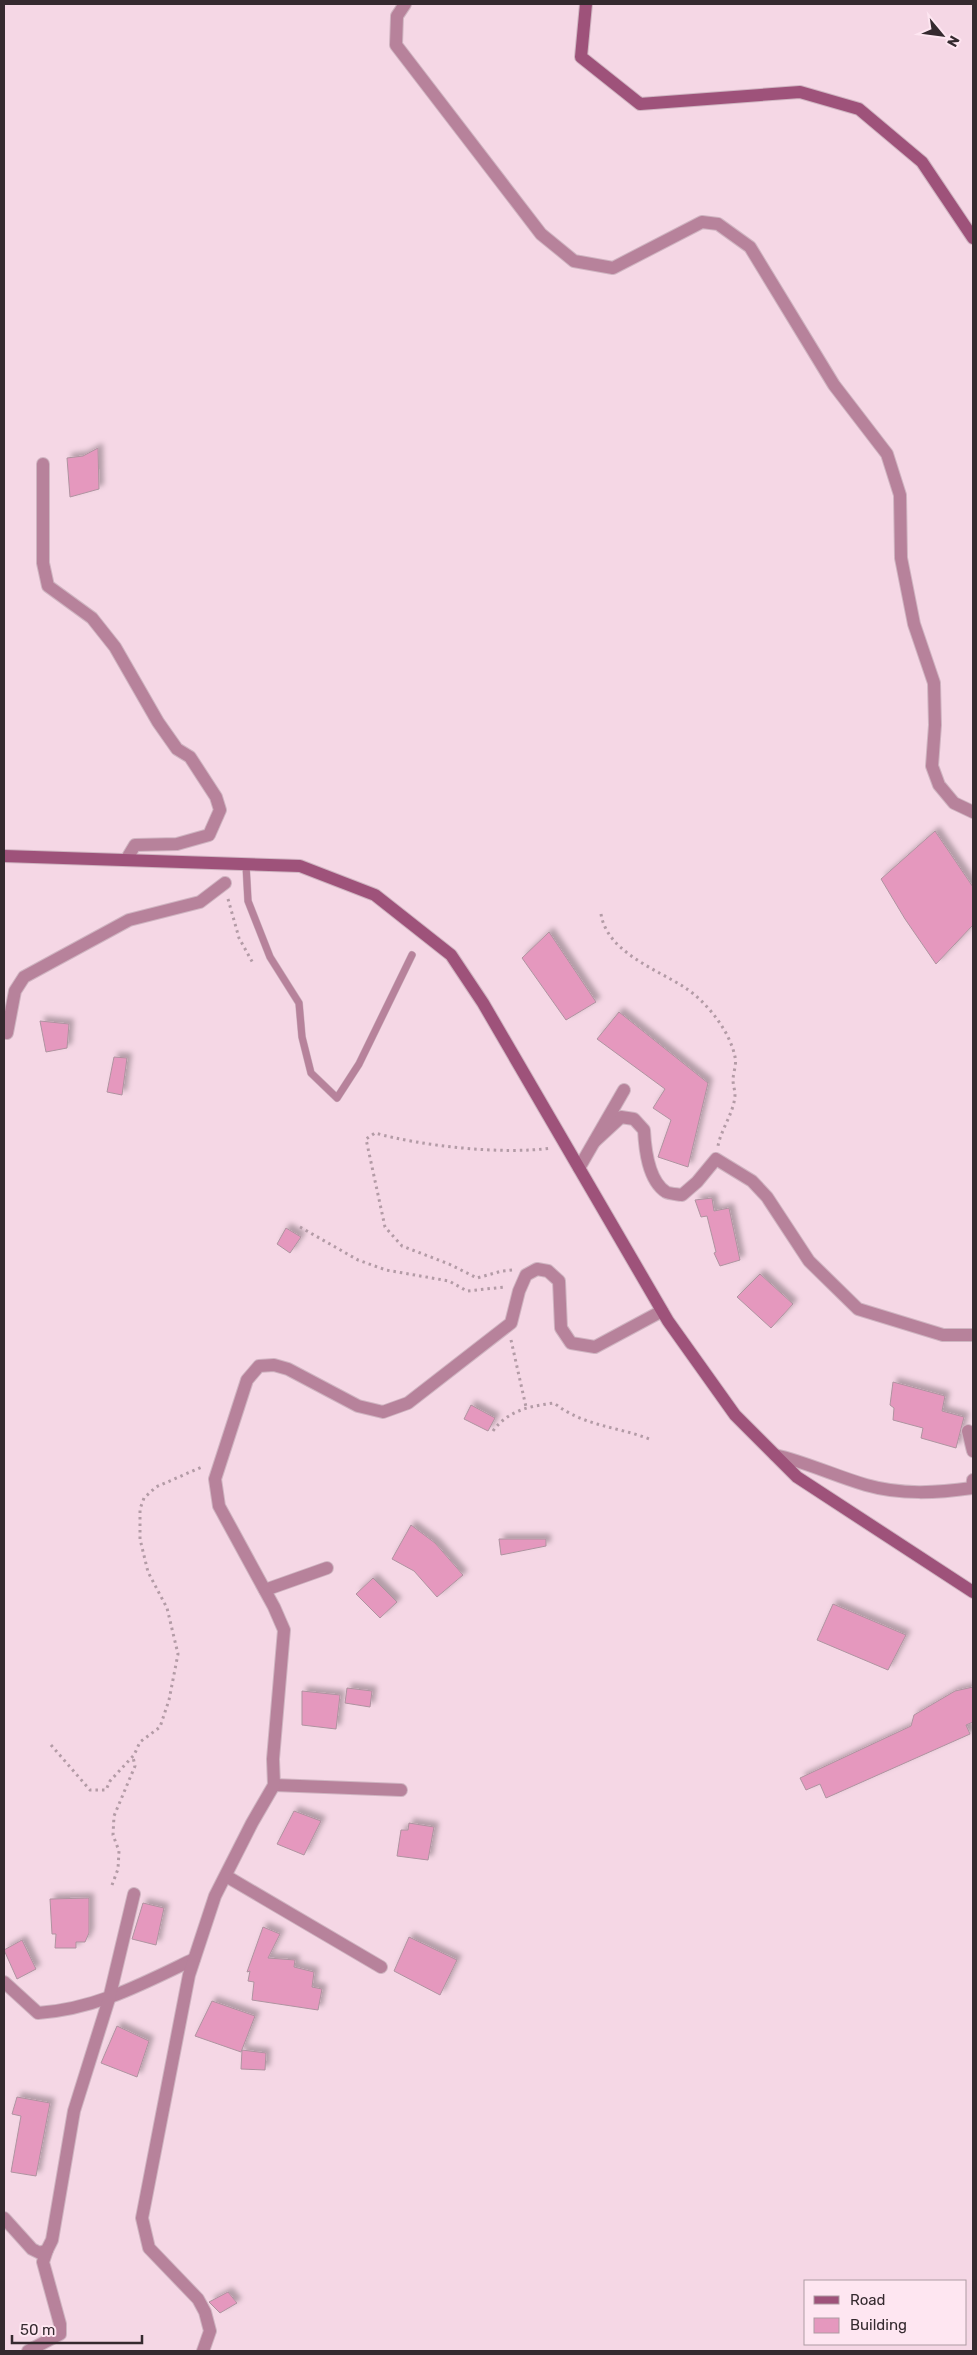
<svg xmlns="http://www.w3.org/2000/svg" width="977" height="2355" font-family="Rubik,sans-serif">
<defs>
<filter id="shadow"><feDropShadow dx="4.5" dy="-4.5" stdDeviation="2.5" flood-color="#0004"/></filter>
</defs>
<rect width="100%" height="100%" fill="#f5d7e5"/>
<g fill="#e598be" stroke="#af93a0" filter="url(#shadow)">
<path d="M 98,448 L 99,489 L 70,497 L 67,458 L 83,456 Z"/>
<path d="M 935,831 L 973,887 L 973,925 L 936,964 L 905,919 L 881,879 Z"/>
<path d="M 549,932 L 596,1002 L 566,1020 L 522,958 Z"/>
<path d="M 619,1012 L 708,1083 L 688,1167 L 658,1157 L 671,1120 L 653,1108 L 665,1089 L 597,1039 Z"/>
<path d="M 40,1021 L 69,1024 L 67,1048 L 46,1052 Z"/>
<path d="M 114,1057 L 127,1058 L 122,1095 L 107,1092 Z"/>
<path d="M 712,1198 L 714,1211 L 729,1208 L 740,1260 L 720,1266 L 714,1253 L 716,1252 L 707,1216 L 701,1217 L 695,1200 Z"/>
<path d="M 286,1228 L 301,1237 L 290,1253 L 277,1244 Z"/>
<path d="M 760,1274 L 793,1304 L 771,1328 L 737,1297 Z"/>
<path d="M 893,1382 L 945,1396 L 942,1411 L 964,1417 L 956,1448 L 921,1438 L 923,1428 L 893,1420 L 894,1408 L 890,1405 Z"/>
<path d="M 471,1405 L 495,1418 L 488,1431 L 464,1419 Z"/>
<path d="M 411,1525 L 435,1543 L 463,1575 L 437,1597 L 414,1571 L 392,1559 Z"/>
<path d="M 499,1539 L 546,1539 L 546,1546 L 501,1555 Z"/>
<path d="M 373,1578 L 397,1602 L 380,1618 L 356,1594 Z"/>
<path d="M 833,1604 L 906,1635 L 888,1670 L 817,1640 Z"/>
<path d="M 973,1687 L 973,1722 L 966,1725 L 970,1734 L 826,1798 L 820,1784 L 806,1790 L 800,1778 L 911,1726 L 914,1715 L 955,1691 Z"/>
<path d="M 347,1688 L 372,1691 L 370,1707 L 345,1703 Z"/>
<path d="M 302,1691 L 340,1695 L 336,1729 L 302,1725 Z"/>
<path d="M 294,1811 L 321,1821 L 304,1855 L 277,1844 Z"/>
<path d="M 409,1823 L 434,1827 L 428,1860 L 397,1856 L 401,1830 L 408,1830 Z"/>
<path d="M 89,1898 L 89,1933 L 85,1942 L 76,1942 L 76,1948 L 55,1948 L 56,1934 L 52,1934 L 50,1899 Z"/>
<path d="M 143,1903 L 164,1908 L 156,1945 L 132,1939 Z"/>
<path d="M 263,1927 L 280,1934 L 268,1958 L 295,1960 L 294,1967 L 314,1972 L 312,1987 L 322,1989 L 318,2010 L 252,2000 L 254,1982 L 248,1981 L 250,1971 L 247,1972 Z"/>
<path d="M 409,1937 L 457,1960 L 440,1995 L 394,1971 Z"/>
<path d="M 22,1940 L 36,1969 L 17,1979 L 4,1950 Z"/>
<path d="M 212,2001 L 255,2016 L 241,2052 L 195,2036 Z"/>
<path d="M 117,2026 L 149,2041 L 137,2077 L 101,2063 Z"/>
<path d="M 242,2050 L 266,2053 L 265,2070 L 241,2069 Z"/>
<path d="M 17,2097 L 50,2103 L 36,2176 L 11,2172 L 21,2116 L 12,2114 Z"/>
<path d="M 228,2292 L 237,2303 L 220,2313 L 209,2302 Z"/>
</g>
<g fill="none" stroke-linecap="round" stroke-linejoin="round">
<defs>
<path id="service" d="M 246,865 L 248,901 L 270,957 L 299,1003 L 302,1037 L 311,1073 L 337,1098 L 359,1064 L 412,955"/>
<g id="minor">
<path d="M 405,4 L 397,16 L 396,45 L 541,234 L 574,261 L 613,268 L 702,222 L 718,224 L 750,247 L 834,385 L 887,454 L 900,495 L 901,558 L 914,624 L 934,683 L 935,725 L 932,766 L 939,785 L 954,803 L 973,812"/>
<path d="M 43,464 L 43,563 L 48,586 L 92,618 L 115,647 L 158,722 L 177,749 L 190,757 L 216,797 L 220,810 L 209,835 L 177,844 L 135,845 L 126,860"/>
<path d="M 7,1033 L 15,991 L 24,977 L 129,920 L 200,902 L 225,883"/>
<path d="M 595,1141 L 621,1117 L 634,1119 L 644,1130 C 645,1149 648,1180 666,1192 C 670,1194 677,1194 682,1195 L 697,1182 L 716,1159 L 752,1181 L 767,1197 L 809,1261 L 858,1309 L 943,1335 L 973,1335"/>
<path d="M 579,1168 L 624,1090"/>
<path d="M 968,1431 L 973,1451"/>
<path d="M 775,1455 C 806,1462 835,1476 866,1485 C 901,1495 937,1493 972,1488 L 973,1480"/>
<path d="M 265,1590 L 327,1568"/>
<path d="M 274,1785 L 401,1790"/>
<path d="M 226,1876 L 381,1967"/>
<path d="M 4,1982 L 38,2013 C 96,2009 142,1984 194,1959"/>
<path d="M 4,2218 L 32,2249 L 40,2253 L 47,2250 L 52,2240 L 74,2111 L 109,1999 L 134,1894"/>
<path d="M 28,2351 L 60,2334 L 60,2324 L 43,2262 L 47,2250"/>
<path d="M 203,2351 L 210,2331 L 205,2312 L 198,2299 L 149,2248 L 142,2218 L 189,1975 L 215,1896 L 252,1823 L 274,1785 L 273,1759 L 284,1630 L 274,1607 L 219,1506 L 215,1479 L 247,1380 L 259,1366 L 274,1365 L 288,1369 L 358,1406 L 383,1412 L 408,1403 L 511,1323 L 519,1291 L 526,1275 L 537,1269 L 548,1271 L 559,1281 L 561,1328 L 571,1343 L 595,1347 L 662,1311"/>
</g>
<g id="secondary">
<path d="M 586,4 L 581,57 L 640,104 L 800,92 L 859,109 L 922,162 L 973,238"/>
<path d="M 4,856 L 300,866 L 375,895 L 451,955 L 483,1003 L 668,1321 L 735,1415 L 797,1477 L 973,1592"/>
</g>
</defs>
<use href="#service" stroke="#cfb4c1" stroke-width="8"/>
<use href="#minor" stroke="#cfb4c1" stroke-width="14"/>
<use href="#secondary" stroke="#cfb4c1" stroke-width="14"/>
<g stroke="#b39ba6" stroke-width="3" stroke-dasharray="2.5 4" stroke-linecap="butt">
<path d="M 228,899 L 239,938 L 254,965"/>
<path d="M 601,914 C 607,952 656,969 684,987 C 706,1001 730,1031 735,1057 C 737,1064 733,1073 733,1080 C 733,1085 735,1090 735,1095 C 734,1113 721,1129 718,1146"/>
<path d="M 300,1227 L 358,1260 L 386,1270 L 449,1281 L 467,1291 L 505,1287"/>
<path d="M 512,1270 L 502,1271 L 477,1278 L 449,1264 L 402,1246 L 385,1227 L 366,1139 L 375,1133 C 421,1146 504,1155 551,1148"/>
<path d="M 511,1340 L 526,1407"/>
<path d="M 493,1431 C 508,1410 531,1406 554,1403 C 585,1427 617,1426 652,1440"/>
<path d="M 51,1745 L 90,1790 L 106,1790 L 110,1781 L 134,1755 L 140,1742 L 160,1727 L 169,1700 L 178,1654 L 167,1608 L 148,1572 L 140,1539 L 140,1509 L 144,1498 L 156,1487 L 204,1466"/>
<path d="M 112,1885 L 118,1869 L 119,1851 L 113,1835 L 114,1816 L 135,1766 L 133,1757"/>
</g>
<use href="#service" stroke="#b7829b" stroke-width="7"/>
<use href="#minor" stroke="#b7829b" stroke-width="12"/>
<use href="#secondary" stroke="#9e527a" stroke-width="12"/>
</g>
<rect width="977" height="2355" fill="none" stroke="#352a2f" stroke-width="10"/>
<rect x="804" y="2280" width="162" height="65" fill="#fee6f1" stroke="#ae9ba3"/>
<rect x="814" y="2296" width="25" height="8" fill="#9e527a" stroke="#ae9ba3"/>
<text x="850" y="2305" font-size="15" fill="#352a2f">Road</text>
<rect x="814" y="2318" width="25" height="15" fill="#e598be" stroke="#ae9ba3"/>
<text x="850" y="2330" font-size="15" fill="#352a2f">Building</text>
<g transform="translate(942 35) rotate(119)" stroke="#fee6f1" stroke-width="4" paint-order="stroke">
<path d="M0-4L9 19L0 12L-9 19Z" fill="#352a2f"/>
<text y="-8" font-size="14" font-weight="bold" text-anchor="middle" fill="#352a2f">N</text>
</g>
<path d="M12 2335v8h130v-8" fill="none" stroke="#352a2f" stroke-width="2.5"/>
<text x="20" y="2335" font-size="15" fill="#352a2f" stroke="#fee6f1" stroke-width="4" paint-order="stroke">50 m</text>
</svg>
